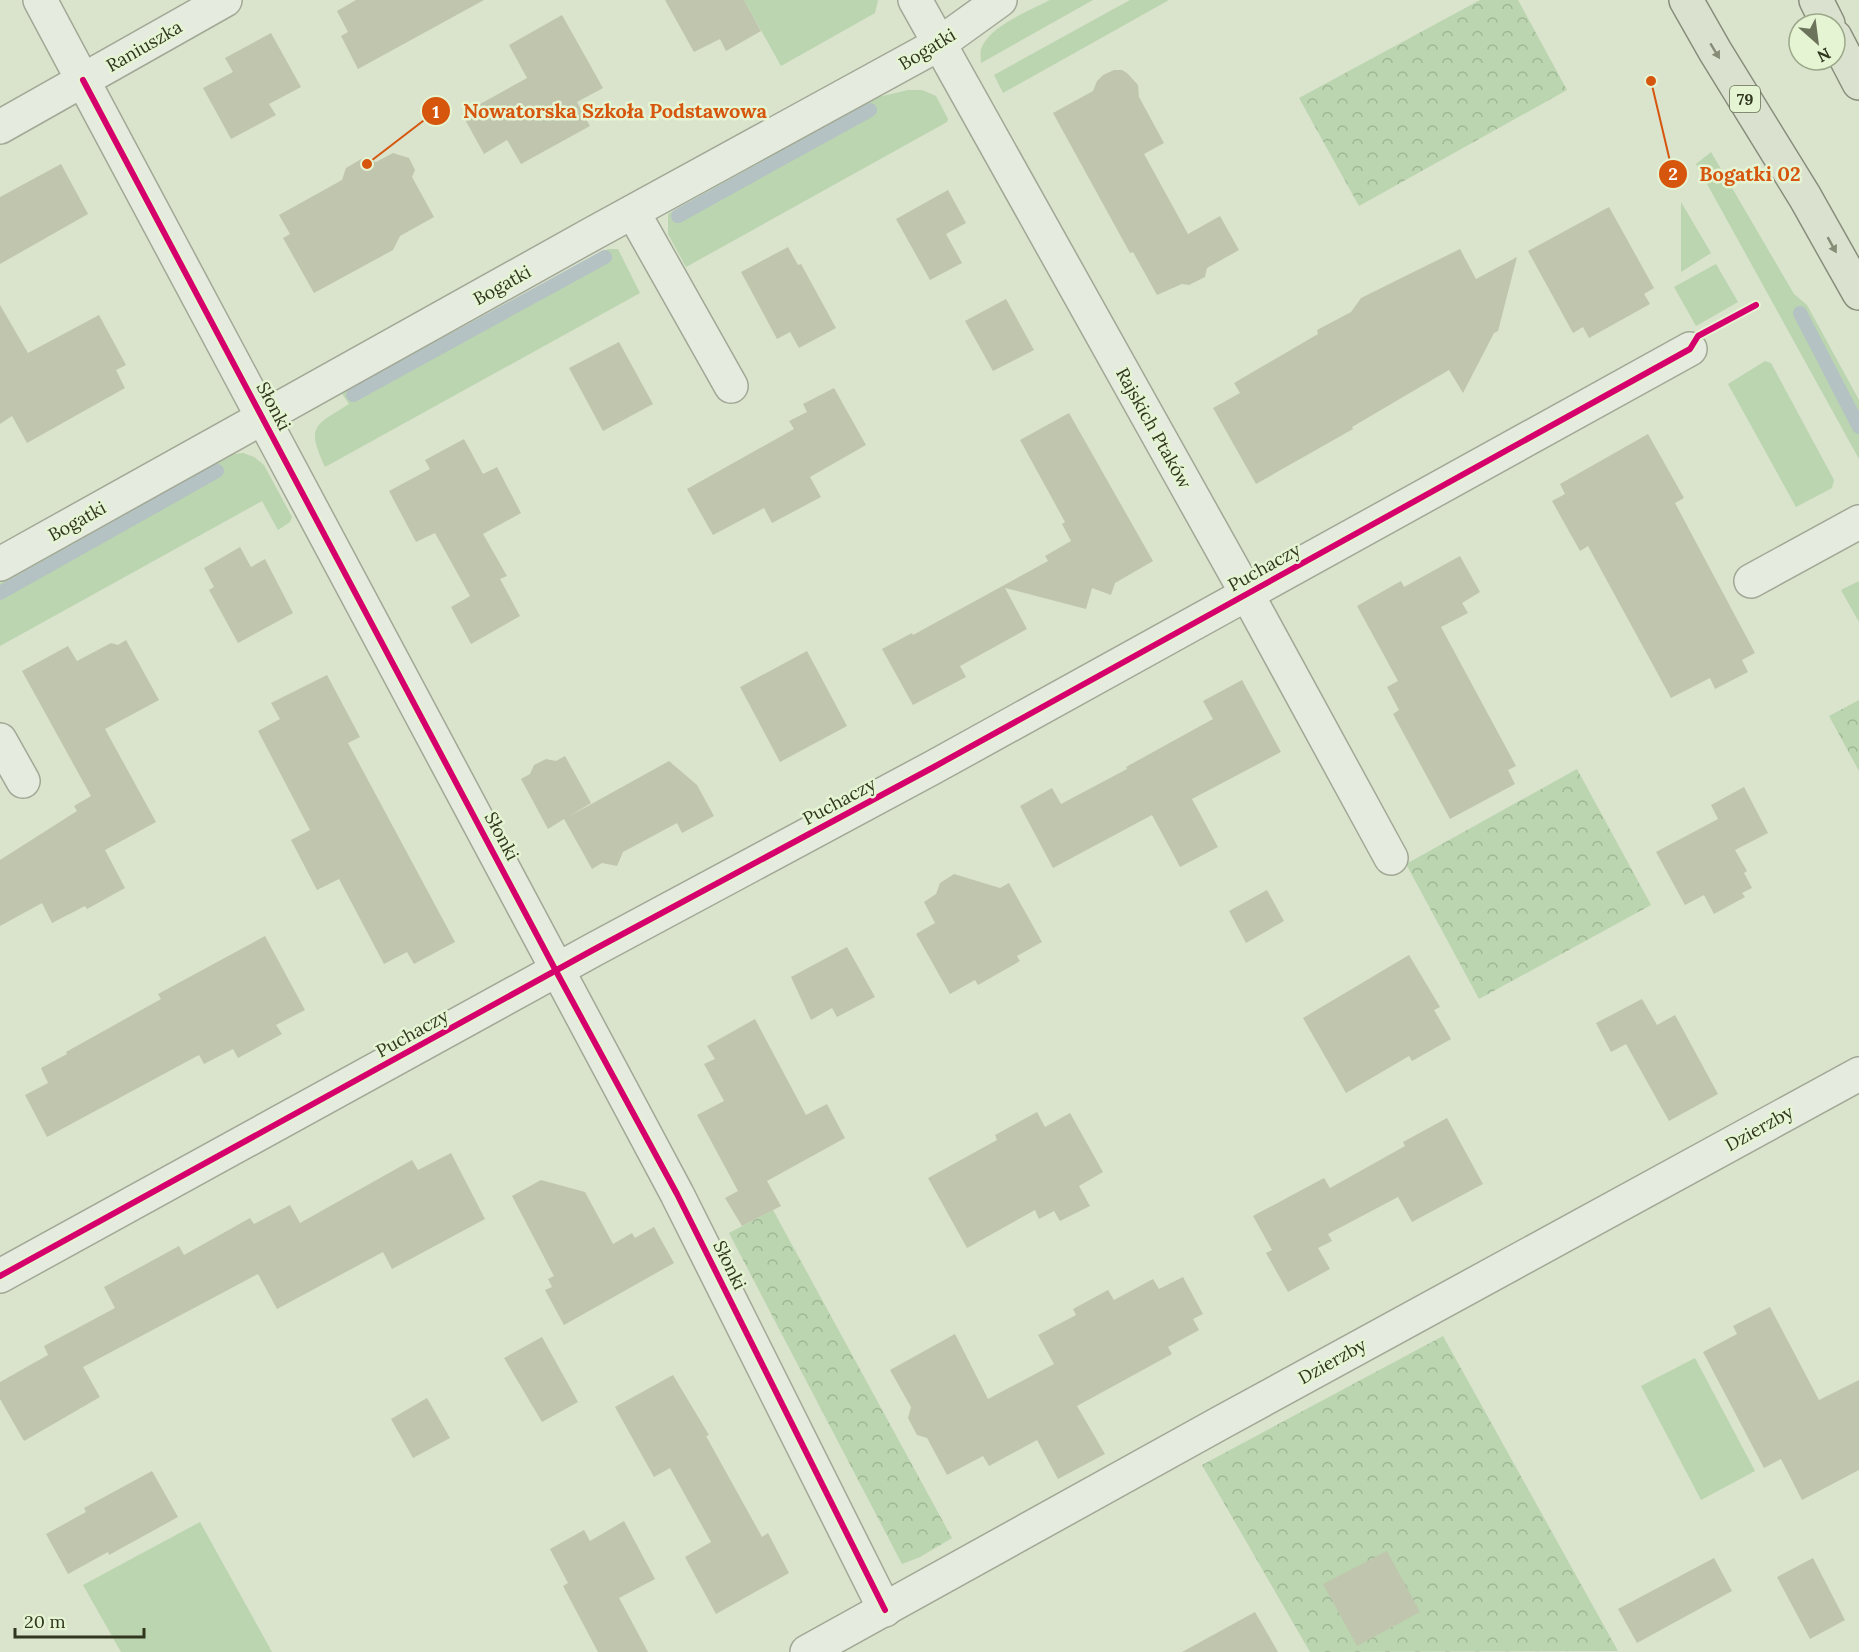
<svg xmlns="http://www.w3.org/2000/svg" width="1859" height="1652" font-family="Lora,serif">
<defs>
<pattern id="forest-crowns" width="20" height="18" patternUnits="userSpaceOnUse" patternTransform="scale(1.5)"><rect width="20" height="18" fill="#bad5af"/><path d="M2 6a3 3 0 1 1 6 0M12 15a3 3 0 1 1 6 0" fill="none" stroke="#a0b796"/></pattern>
</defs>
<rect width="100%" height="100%" fill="#dae3cc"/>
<g fill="#bad5af">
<path d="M 744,0 L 878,0 L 875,13 L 781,66 Z"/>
<path d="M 1050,0 L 1093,0 L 981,63 C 981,59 980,53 981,49 C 989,26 1029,11 1050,0 Z"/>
<path d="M 1130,0 L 1169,0 L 1003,93 L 994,75 Z"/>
<path d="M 908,90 L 922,90 L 936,96 L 948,119 L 947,122 L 686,267 L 668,234 L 668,214 L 870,99 Z"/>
<path d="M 1711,152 L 1794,294 L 1807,305 L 1859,400 L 1859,459 L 1696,164 Z"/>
<path d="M 1681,202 L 1711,253 L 1681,272 Z"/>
<path d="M 608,249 L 618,249 L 640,293 L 325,467 C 306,426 314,426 349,404 L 341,392 Z"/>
<path d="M 1716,264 L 1738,302 L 1696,326 L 1674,287 Z"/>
<path d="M 1765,361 L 1771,363 L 1834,480 L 1832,488 L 1796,507 L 1728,384 Z"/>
<path d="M 243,453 L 254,457 L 264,465 L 292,517 L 290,522 L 278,530 L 262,501 L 0,646 L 0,583 L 226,455 Z"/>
<path d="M 1859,581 L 1859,622 L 1841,590 Z"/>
<path d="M 1695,1358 L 1755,1471 L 1701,1500 L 1641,1386 Z"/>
<path d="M 200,1522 L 272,1652 L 121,1652 L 83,1585 Z"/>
</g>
<g fill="url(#forest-crowns)">
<path d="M 1480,0 L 1518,0 L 1567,90 L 1359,206 L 1299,98 Z"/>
<path d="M 1859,700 L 1859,771 L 1829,716 Z"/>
<path d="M 1577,769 L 1651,905 L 1479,999 L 1406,864 Z"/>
<path d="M 773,1210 L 952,1538 L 920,1557 L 902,1564 L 729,1233 Z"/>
<path d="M 1443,1336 L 1618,1651 L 1310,1652 L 1202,1465 Z"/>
</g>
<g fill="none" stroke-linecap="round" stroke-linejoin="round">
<g stroke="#b5c2c3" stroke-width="14">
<path d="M 678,216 L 870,110"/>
<path d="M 1800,313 L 1859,427"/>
<path d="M 353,395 L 605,257"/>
<path d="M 0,593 L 217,471"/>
</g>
</g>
<g fill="#c0c6ad">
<path d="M 356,0 L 484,0 L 358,69 L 341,36 L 348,32 L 337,11 Z"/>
<path d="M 665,0 L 744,0 L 761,31 L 726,51 L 720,39 L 694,52 Z"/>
<path d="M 562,15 L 603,88 L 577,102 L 590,126 L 521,164 L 507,140 L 484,154 L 462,114 L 527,78 L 509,45 Z"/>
<path d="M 271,33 L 301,87 L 269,104 L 276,115 L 231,139 L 203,88 L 233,72 L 225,58 Z"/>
<path d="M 1114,70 L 1122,70 L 1127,73 L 1138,85 L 1139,97 L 1164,143 L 1144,154 L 1188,234 L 1220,216 L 1239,250 L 1207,268 L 1205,277 L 1189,285 L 1182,284 L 1157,295 L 1133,252 L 1130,253 L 1053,113 L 1093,91 L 1097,81 L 1103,75 Z"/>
<path d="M 393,153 L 409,158 L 415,170 L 412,177 L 434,217 L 400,236 L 393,250 L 314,293 L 283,238 L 290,234 L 279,215 L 342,180 L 346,168 L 363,158 L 376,162 Z"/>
<path d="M 61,164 L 88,214 L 0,264 L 0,197 Z"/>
<path d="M 948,190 L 966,223 L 946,234 L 962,263 L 930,280 L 896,219 Z"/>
<path d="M 1609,207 L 1654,288 L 1644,294 L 1650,304 L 1589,338 L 1583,327 L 1573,333 L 1528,251 Z"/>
<path d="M 788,247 L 798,265 L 801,264 L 836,328 L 799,348 L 790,332 L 777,339 L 741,272 Z"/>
<path d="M 1460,249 L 1476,279 L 1517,257 L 1498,331 L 1494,333 L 1463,393 L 1449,370 L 1352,427 L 1353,429 L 1256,484 L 1213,408 L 1240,393 L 1234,383 L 1318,334 L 1317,330 L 1351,312 L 1361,298 Z"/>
<path d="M 1006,299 L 1034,350 L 993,371 L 965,321 Z"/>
<path d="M 0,305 L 28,353 L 99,315 L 126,365 L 116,370 L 125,388 L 27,443 L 12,416 L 0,424 Z"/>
<path d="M 619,342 L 653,404 L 603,431 L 569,368 Z"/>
<path d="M 834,388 L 866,445 L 810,477 L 821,497 L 772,523 L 764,508 L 713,535 L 687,489 L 794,429 L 789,421 L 807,412 L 803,404 Z"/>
<path d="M 1069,413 L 1153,561 L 1115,583 L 1111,595 L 1092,588 L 1086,609 L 1005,588 L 1027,629 L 960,666 L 966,677 L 913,705 L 882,649 L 912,633 L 913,635 L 1048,561 L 1045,556 L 1071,541 L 1062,524 L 1065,522 L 1020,440 Z"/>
<path d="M 1648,434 L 1684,498 L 1675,503 L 1755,653 L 1742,660 L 1748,672 L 1715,689 L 1710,678 L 1671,698 L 1588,546 L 1580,551 L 1552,501 L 1565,494 L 1560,484 Z"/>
<path d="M 464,439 L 483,474 L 497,467 L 521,513 L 483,534 L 507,576 L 500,579 L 520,616 L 471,644 L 451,607 L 470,596 L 435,533 L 416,542 L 389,491 L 430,469 L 425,460 Z"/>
<path d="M 240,547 L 251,567 L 265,559 L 293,613 L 238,643 L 209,590 L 214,587 L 204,568 Z"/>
<path d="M 1460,556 L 1480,592 L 1462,603 L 1468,613 L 1441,627 L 1516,766 L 1508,770 L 1515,784 L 1450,819 L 1393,714 L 1399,710 L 1387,687 L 1398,681 L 1357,606 L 1401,581 L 1404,587 Z"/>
<path d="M 126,640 L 159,700 L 105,729 L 156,822 L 105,850 L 125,888 L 87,909 L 85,906 L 52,923 L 42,903 L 0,926 L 0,860 L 77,811 L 74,806 L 91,796 L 22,671 L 68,646 L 77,661 L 111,643 L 118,645 Z"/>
<path d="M 807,651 L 847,726 L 780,762 L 740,687 Z"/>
<path d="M 327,675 L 360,737 L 348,743 L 455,942 L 414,964 L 407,952 L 384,964 L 339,879 L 317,890 L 291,840 L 310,830 L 258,731 L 280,719 L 271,703 Z"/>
<path d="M 1242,680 L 1281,752 L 1192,799 L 1218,847 L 1180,867 L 1152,815 L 1053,868 L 1020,806 L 1052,788 L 1061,804 L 1127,769 L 1126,767 L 1213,719 L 1203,701 Z"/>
<path d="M 565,756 L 591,803 L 568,817 L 669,761 L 697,785 L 714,816 L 682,833 L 677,823 L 623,852 L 617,866 L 602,863 L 592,869 L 564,819 L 548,829 L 521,779 L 530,774 L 534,765 L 546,759 L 556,761 Z"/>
<path d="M 1744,787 L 1768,833 L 1735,850 L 1747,871 L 1744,873 L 1752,888 L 1742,893 L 1745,897 L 1714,914 L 1704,895 L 1685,905 L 1656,852 L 1718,819 L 1711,805 Z"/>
<path d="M 954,874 L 1000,888 L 1009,883 L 1042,942 L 1017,956 L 1020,961 L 978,985 L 975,980 L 950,994 L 916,934 L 935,923 L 924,902 L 936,894 L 940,883 Z"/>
<path d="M 1267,890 L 1284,921 L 1246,943 L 1229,911 Z"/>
<path d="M 265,936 L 305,1010 L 276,1025 L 282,1034 L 238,1058 L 233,1049 L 204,1064 L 199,1055 L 47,1137 L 25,1095 L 48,1083 L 41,1068 L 67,1054 L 66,1052 L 161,999 L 158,994 Z"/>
<path d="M 847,947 L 875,997 L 837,1017 L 832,1008 L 811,1020 L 791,977 Z"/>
<path d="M 1409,955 L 1440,1007 L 1434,1010 L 1451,1039 L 1412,1061 L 1409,1056 L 1346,1093 L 1303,1018 Z"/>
<path d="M 1642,999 L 1657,1025 L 1675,1015 L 1718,1094 L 1669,1121 L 1626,1044 L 1611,1052 L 1596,1023 Z"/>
<path d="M 755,1019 L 806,1115 L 827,1104 L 845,1138 L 767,1181 L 781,1206 L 742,1226 L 725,1198 L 738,1191 L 697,1115 L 724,1101 L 704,1064 L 715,1059 L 707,1046 Z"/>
<path d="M 1037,1112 L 1045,1127 L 1070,1113 L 1103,1172 L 1079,1186 L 1090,1206 L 1060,1221 L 1054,1211 L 1039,1219 L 1035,1210 L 967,1248 L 928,1178 L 997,1140 L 995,1135 Z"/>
<path d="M 1447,1118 L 1483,1184 L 1412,1222 L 1398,1197 L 1328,1234 L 1332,1241 L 1318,1248 L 1330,1269 L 1288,1292 L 1266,1253 L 1272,1250 L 1253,1216 L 1324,1178 L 1330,1188 L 1405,1146 L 1403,1142 Z"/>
<path d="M 451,1153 L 485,1219 L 392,1269 L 383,1252 L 277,1309 L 258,1274 L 83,1367 L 100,1397 L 24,1441 L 0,1399 L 0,1382 L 48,1355 L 44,1346 L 115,1308 L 104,1287 L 179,1246 L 184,1255 L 250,1218 L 254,1224 L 290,1205 L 300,1223 L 412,1160 L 418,1170 Z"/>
<path d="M 541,1180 L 585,1192 L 613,1244 L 632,1233 L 635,1238 L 654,1227 L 674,1263 L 564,1325 L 545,1290 L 552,1287 L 548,1279 L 554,1276 L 512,1196 Z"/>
<path d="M 1183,1277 L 1203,1314 L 1193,1319 L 1199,1330 L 1168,1347 L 1172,1354 L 1077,1406 L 1105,1454 L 1058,1479 L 1037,1440 L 989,1466 L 983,1456 L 947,1475 L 927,1438 L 917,1435 L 908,1418 L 911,1407 L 890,1370 L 955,1334 L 988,1399 L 1054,1364 L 1038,1335 L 1076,1315 L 1073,1309 L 1108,1290 L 1114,1300 L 1153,1279 L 1159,1289 Z"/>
<path d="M 1770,1307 L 1819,1400 L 1859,1380 L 1859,1470 L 1802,1500 L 1781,1459 L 1764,1468 L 1703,1352 L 1737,1334 L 1733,1326 Z"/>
<path d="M 542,1337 L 578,1402 L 542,1422 L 504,1358 Z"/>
<path d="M 673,1375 L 709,1435 L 706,1436 L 762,1537 L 768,1533 L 789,1573 L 716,1614 L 685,1557 L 711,1542 L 670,1468 L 654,1477 L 615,1407 Z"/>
<path d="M 427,1398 L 450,1438 L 413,1458 L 391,1419 Z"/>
<path d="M 152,1471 L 178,1517 L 109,1555 L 108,1552 L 68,1574 L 46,1534 L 86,1512 L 84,1508 Z"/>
<path d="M 624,1521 L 655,1579 L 619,1598 L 648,1652 L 598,1652 L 563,1586 L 568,1583 L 550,1549 L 584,1530 L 590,1541 Z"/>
<path d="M 1387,1551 L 1420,1612 L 1357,1646 L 1323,1584 Z"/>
<path d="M 1714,1558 L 1732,1591 L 1637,1643 L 1618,1609 Z"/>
<path d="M 1813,1558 L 1845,1620 L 1810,1639 L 1777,1577 Z"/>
<path d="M 1255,1612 L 1278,1652 L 1182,1652 Z"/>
</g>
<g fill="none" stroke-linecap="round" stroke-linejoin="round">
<defs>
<g id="minor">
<path d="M 40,0 L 677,1194 L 885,1610"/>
<path d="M 915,0 L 1247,594 L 1391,858"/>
<path d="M 0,127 L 225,0"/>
<path d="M 633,212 L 731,386"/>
<path d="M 0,564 L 592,234 L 939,44 L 1000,0"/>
<path d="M 1751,581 L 1859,522"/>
<path d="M 0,740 L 23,781"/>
<path d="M 0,1276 L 593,950 L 932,768 L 1690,349"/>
<path d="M 807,1652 L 1222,1422 L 1859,1074"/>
</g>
<g id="major">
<path d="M 1686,0 L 1715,51 L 1805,197 L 1859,293"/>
<path d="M 1816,0 L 1828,24"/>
<path d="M 1835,37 L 1859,83"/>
</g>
</defs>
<use href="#minor" stroke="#a2a896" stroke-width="36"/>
<use href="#major" stroke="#888d7c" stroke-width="36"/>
<use href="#minor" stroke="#e5ebde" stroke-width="33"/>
<use href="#major" stroke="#dae2cf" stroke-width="33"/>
<defs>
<g id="cycleway">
<path d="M 83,80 L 556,971 L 677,1194 L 885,1610"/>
<path d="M 0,1276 L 593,950 L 932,768 L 1690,349 L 1698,336 L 1756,305"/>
</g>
</defs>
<use href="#cycleway" stroke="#e5f4d3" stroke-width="10"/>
<use href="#cycleway" stroke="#d6006c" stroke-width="6"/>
</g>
<defs><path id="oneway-solid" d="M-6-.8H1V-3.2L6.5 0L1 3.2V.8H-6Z" transform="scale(1.5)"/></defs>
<g fill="#868c76">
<use href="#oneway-solid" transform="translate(1715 51) rotate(59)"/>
<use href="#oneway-solid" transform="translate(1832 245) rotate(61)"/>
</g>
<g text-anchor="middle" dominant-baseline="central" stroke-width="5" stroke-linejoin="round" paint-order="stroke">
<rect fill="#e5f4d3" stroke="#676f54" stroke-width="1.5" x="1730" y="86" width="30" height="26" rx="4.5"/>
<g font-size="16" font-weight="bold" fill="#31361e">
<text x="1745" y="99">79</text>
</g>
<g font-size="18" fill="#31361e" stroke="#e5f4d3">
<text transform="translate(144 46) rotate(-30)">Raniuszka</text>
<text transform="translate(927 49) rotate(-31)">Bogatki</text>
<text transform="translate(502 285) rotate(-29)">Bogatki</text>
<text transform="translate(274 406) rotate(62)">Słonki</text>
<text transform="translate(1154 428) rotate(61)">Rajskich Ptaków</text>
<text transform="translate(77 521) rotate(-29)">Bogatki</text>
<text transform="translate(1264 567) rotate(-29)">Puchaczy</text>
<text transform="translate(839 801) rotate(-28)">Puchaczy</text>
<text transform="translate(502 836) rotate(62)">Słonki</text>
<text transform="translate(412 1033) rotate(-29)">Puchaczy</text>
<text transform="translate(1759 1128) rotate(-29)">Dzierzby</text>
<text transform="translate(730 1265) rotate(64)">Słonki</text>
<text transform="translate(1332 1361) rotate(-29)">Dzierzby</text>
</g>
</g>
<path fill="none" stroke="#d6560e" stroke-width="2" d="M367 164L436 111M1651 81L1673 174"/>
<g fill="#d6560e" stroke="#e5f4d3" stroke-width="2">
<circle cx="367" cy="164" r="6"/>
<circle cx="1651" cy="81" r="6"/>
<circle cx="436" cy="111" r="15"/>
<circle cx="1673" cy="174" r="15"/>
</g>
<g font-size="18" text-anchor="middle" font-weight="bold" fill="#fff">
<text x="436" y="118">1</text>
<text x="1673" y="180">2</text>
</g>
<g font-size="20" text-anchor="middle" font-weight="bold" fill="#d6560e" stroke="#e5f4d3" stroke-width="5" stroke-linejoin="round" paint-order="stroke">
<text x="615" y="118">Nowatorska Szkoła Podstawowa</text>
<text x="1750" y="181">Bogatki 02</text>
</g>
<g transform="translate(1817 42) rotate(152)"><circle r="28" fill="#e5f4d3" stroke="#9da88b" stroke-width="1.5"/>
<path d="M0-4.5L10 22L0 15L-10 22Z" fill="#6c735b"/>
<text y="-9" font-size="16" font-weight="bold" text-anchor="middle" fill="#31361e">N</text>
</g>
<path d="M15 1628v9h129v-9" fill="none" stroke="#31361e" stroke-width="3"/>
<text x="24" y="1628" font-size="18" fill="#31361e" stroke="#e5f4d3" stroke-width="4.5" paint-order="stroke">20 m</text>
</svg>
